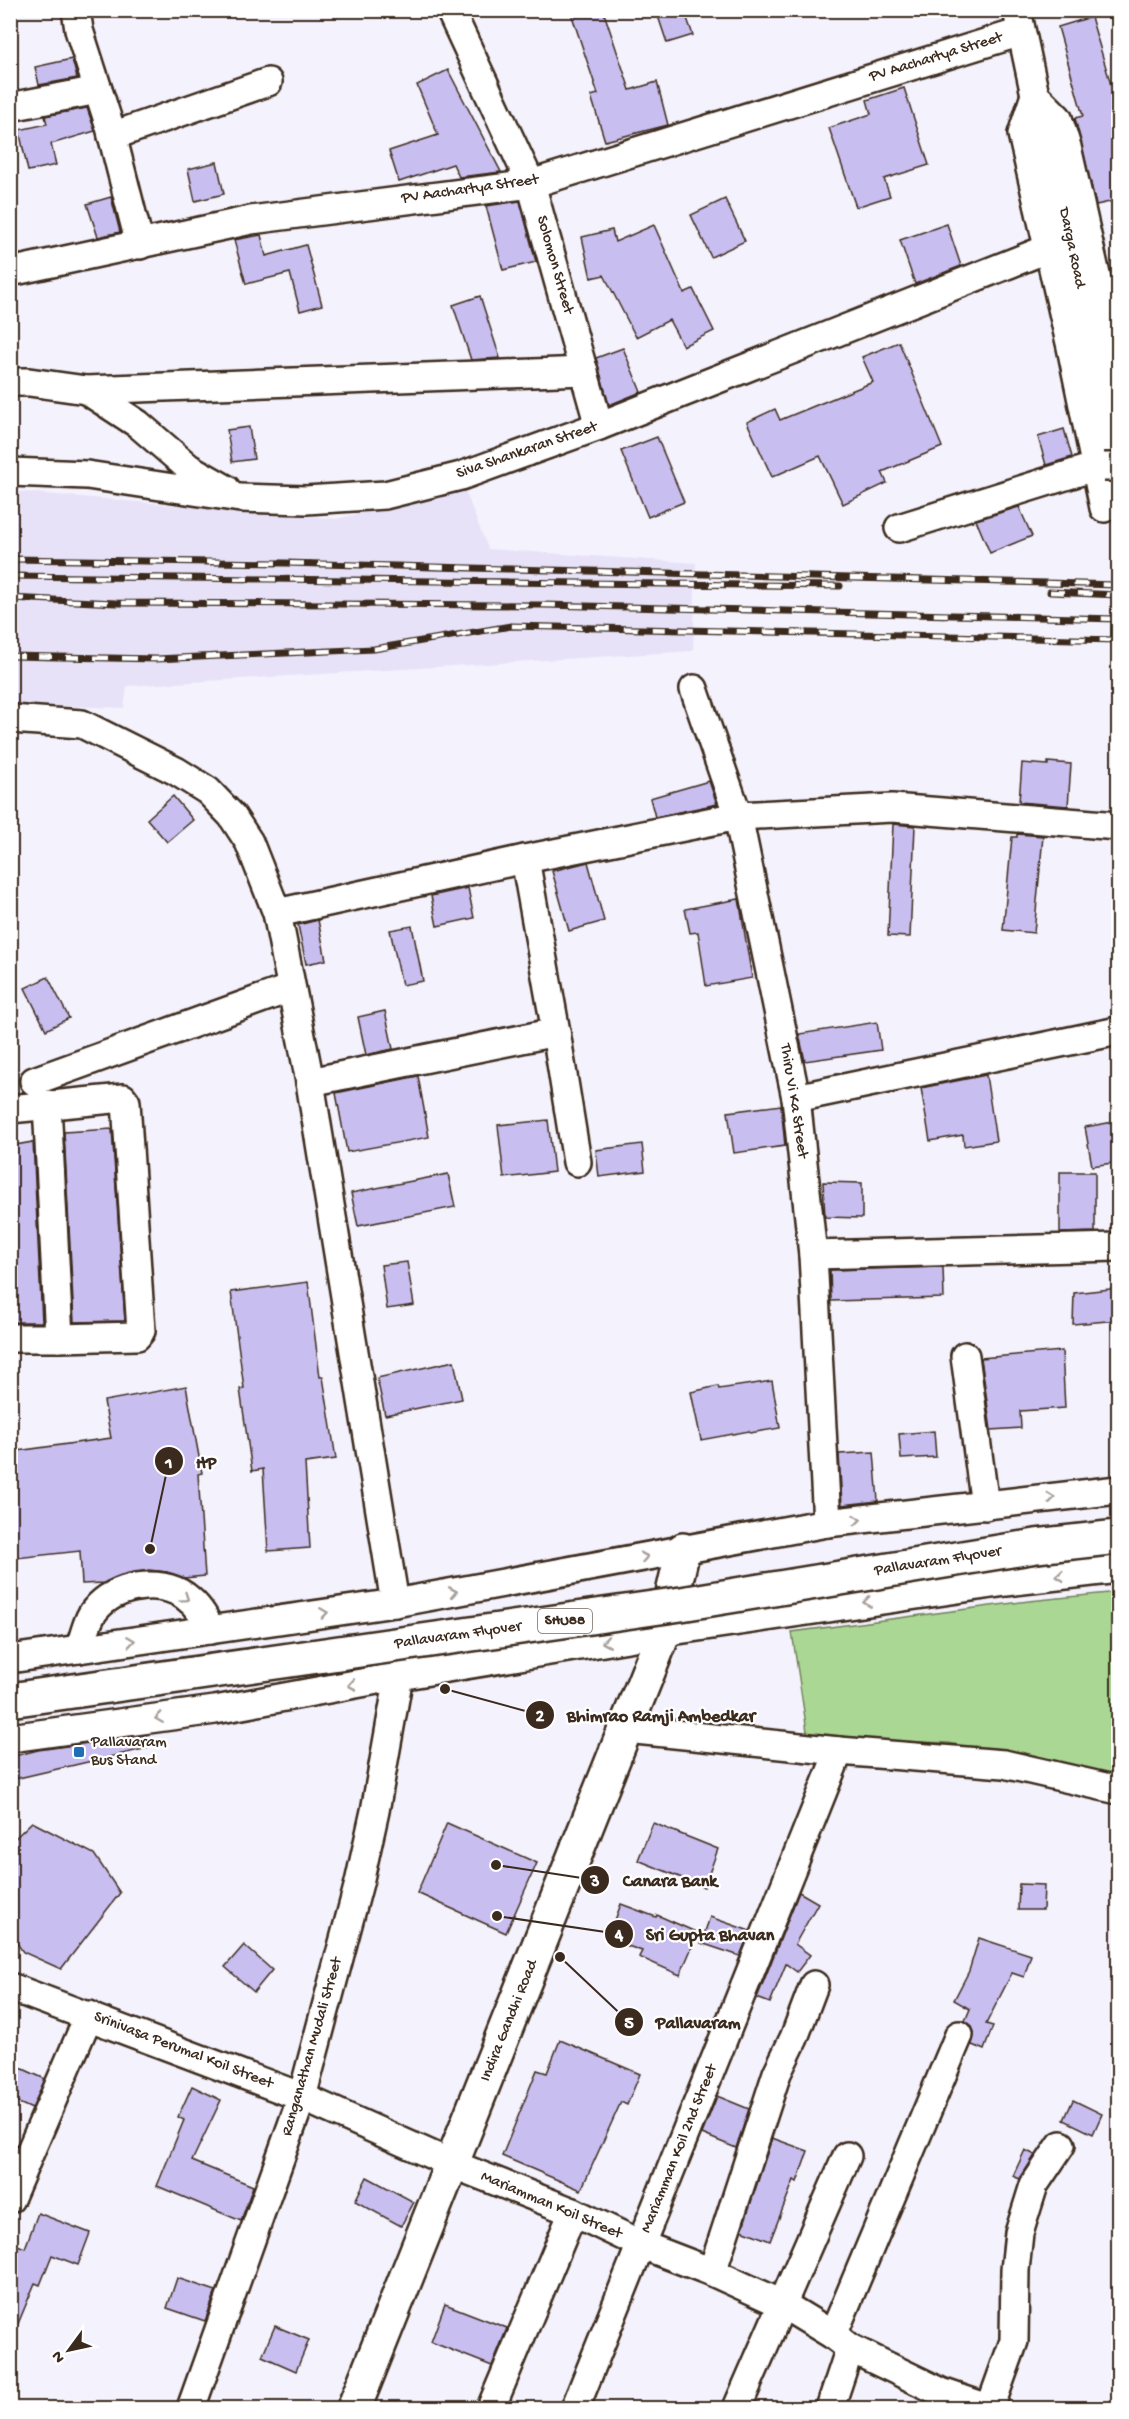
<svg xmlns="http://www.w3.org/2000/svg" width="1129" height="2419" font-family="'Gochi Hand',sans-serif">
<rect width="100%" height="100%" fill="#f4f2fc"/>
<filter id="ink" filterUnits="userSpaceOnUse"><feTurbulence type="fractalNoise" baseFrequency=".0167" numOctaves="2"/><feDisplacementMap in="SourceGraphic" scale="12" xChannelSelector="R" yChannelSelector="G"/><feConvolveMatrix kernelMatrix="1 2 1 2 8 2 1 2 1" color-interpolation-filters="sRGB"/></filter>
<g filter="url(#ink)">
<path fill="#e7e2f8" d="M 464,488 L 488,549 L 696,563 L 693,651 L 127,686 L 124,708 L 11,704 L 11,491 L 337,519 Z"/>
<path fill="#abd795" stroke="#73805a" stroke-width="1.5" d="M 1118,1592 L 1118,1782 L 1054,1765 L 949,1743 L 808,1738 L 792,1632 L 1029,1601 Z"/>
<g fill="#c9bef0" stroke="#3b2a1e" stroke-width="1.5">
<path d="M 570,10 L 603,10 L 630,90 L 657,82 L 668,125 L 605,141 L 591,96 L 598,94 Z"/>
<path d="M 656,10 L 684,10 L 693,35 L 667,43 Z"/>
<path d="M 1091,17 L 1119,112 L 1119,200 L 1096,205 L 1075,118 L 1083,116 L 1058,27 Z"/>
<path d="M 72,59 L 77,78 L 39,85 L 35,67 Z"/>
<path d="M 448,70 L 501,172 L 459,177 L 453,164 L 399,182 L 389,151 L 438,135 L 417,85 Z"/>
<path d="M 904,88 L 929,165 L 884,179 L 890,196 L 856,207 L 829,128 L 871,114 L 867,100 Z"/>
<path d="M 87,108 L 95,131 L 51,144 L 56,165 L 28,171 L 19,130 L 47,124 L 45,116 Z"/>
<path d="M 217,162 L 224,194 L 195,201 L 188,169 Z"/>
<path d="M 111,197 L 120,232 L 98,237 L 87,204 Z"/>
<path d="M 725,199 L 745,241 L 711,257 L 691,215 Z"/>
<path d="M 520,201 L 536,262 L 503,270 L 486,206 Z"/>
<path d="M 947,224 L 961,266 L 915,284 L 900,240 Z"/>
<path d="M 654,225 L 684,293 L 693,289 L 714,331 L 683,346 L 669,320 L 636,337 L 604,275 L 591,278 L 582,237 L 612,230 L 615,242 Z"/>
<path d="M 261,235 L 266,256 L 306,245 L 322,305 L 300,311 L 290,273 L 246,284 L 234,240 Z"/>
<path d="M 480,296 L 500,358 L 471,360 L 453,305 Z"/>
<path d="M 899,342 L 942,447 L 882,472 L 887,483 L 843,504 L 820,456 L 772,477 L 747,422 L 775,409 L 780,420 L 873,382 L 862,357 Z"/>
<path d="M 623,348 L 641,392 L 609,405 L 596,358 Z"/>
<path d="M 249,427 L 254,459 L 232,462 L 227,430 Z"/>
<path d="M 1064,429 L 1072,457 L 1046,465 L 1038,437 Z"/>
<path d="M 657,437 L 684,502 L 648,517 L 621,451 Z"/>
<path d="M 1019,507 L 1032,536 L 990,553 L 976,520 Z"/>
<path d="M 1048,762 L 1071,764 L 1068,806 L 1019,802 L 1022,763 L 1048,765 Z"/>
<path d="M 709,781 L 717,804 L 655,817 L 650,798 Z"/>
<path d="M 173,796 L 193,820 L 167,842 L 147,819 Z"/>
<path d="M 893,824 L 915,826 L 910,937 L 888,936 Z"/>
<path d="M 1017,834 L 1043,836 L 1034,933 L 1003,930 L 1012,837 L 1017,837 Z"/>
<path d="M 588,862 L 604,921 L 569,931 L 552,871 Z"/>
<path d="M 468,888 L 474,918 L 437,926 L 431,896 Z"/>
<path d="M 739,899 L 752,978 L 706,986 L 698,932 L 690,933 L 685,909 Z"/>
<path d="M 318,920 L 326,960 L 306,964 L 298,925 Z"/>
<path d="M 412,926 L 423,981 L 402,985 L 390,930 Z"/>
<path d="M 48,977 L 69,1018 L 46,1030 L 25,988 Z"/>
<path d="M 385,1011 L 393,1049 L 366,1055 L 358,1017 Z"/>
<path d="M 877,1022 L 881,1050 L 805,1061 L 799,1034 Z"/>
<path d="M 986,1075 L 996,1141 L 964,1146 L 963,1135 L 930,1141 L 921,1088 Z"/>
<path d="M 418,1076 L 429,1137 L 347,1152 L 336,1093 Z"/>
<path d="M 781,1105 L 785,1146 L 734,1153 L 728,1112 Z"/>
<path d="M 548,1120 L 554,1172 L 504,1178 L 498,1125 Z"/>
<path d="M 1119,1121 L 1119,1162 L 1092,1166 L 1085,1127 Z"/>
<path d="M 112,1129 L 125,1321 L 74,1322 L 64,1132 Z"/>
<path d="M 33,1142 L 42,1322 L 10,1322 L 10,1146 Z"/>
<path d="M 642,1144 L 645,1171 L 599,1177 L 596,1150 Z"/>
<path d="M 1060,1172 L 1095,1172 L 1095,1232 L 1060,1233 Z"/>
<path d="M 448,1174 L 455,1207 L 358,1226 L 351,1193 Z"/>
<path d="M 823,1182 L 862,1183 L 862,1218 L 825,1217 Z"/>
<path d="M 407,1262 L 414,1305 L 387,1309 L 381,1265 Z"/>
<path d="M 943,1267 L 944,1298 L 831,1301 L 830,1270 Z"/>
<path d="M 308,1282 L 320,1377 L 323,1377 L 336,1459 L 305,1463 L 310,1548 L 268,1551 L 263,1469 L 252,1471 L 240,1389 L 244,1388 L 231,1292 Z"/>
<path d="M 1119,1288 L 1119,1320 L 1073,1324 L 1074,1293 Z"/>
<path d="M 1062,1351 L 1065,1408 L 1020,1411 L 1021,1428 L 991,1430 L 981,1358 Z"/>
<path d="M 454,1361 L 462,1399 L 385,1415 L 377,1378 Z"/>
<path d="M 772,1381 L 780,1428 L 750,1433 L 749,1431 L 701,1440 L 691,1392 L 718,1386 L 719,1389 Z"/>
<path d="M 186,1386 L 202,1473 L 198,1474 L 205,1576 L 184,1578 L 167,1572 L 149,1570 L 122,1575 L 104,1583 L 82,1584 L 80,1551 L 16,1558 L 10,1504 L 10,1452 L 111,1438 L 104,1401 Z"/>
<path d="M 934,1431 L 936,1457 L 901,1459 L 899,1434 Z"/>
<path d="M 874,1452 L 878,1501 L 842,1505 L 839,1454 Z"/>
<path d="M 146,1735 L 148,1748 L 10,1780 L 10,1757 L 38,1750 Z"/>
<path d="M 32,1822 L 94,1854 L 120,1893 L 61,1969 L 23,1952 L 10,1933 L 10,1843 Z"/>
<path d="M 447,1823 L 537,1863 L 506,1933 L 417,1893 Z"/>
<path d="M 653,1823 L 718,1849 L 704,1887 L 638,1860 Z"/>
<path d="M 1019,1884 L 1044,1885 L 1043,1910 L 1018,1910 Z"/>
<path d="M 799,1892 L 818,1903 L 795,1944 L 810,1955 L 797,1972 L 786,1964 L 770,2003 L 757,1998 Z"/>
<path d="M 621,1904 L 656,1917 L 657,1915 L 698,1933 L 680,1975 L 639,1957 L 642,1951 L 608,1939 Z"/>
<path d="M 710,1917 L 750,1931 L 740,1956 L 701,1943 Z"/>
<path d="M 979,1938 L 1031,1955 L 1024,1977 L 1012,1973 L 986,2024 L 993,2026 L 984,2050 L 972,2045 L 974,2032 L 971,2025 L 965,2021 L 970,2009 L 954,2000 L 969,1971 Z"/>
<path d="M 244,1945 L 272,1970 L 254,1992 L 225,1967 Z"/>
<path d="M 560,2040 L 640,2074 L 627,2105 L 621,2102 L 581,2190 L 502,2156 L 537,2070 L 547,2073 Z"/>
<path d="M 10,2063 L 45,2079 L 32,2109 L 10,2099 Z"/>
<path d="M 192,2086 L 221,2100 L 192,2161 L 253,2186 L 241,2221 L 157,2186 L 184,2120 L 178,2117 Z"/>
<path d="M 717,2096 L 749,2109 L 736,2148 L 702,2134 Z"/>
<path d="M 1073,2100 L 1102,2114 L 1093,2134 L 1064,2120 Z"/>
<path d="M 772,2138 L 808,2151 L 797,2182 L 794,2180 L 770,2241 L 742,2230 Z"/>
<path d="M 1025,2150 L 1035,2155 L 1020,2179 L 1013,2176 Z"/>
<path d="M 367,2177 L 414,2202 L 401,2226 L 355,2201 Z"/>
<path d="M 38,2213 L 90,2233 L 78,2265 L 52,2255 L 40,2285 L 35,2283 L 10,2343 L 10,2242 L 25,2248 Z"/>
<path d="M 177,2278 L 216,2291 L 205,2321 L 167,2308 Z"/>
<path d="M 445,2304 L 507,2328 L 492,2366 L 431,2342 Z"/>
<path d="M 275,2326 L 309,2340 L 296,2371 L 262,2356 Z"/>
</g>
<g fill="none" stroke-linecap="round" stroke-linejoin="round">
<defs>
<g id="minor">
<path d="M 76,10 L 79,30 L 110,127 L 140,245"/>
<path d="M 450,10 L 531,184 L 599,426"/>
<path d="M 1017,10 L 1035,95 L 1068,228 L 1118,488"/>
<path d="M 10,107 L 98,90"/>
<path d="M 112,136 L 268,82"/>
<path d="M 10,272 L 251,220 L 531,184 L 1021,32"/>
<path d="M 10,382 L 29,382 L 86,390 L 138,424 L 189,468 L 226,489"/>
<path d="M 86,390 L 584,371"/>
<path d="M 10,472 L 87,475 L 240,498 L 306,500 L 385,495 L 461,476 L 599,426 L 1047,249"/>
<path d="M 1104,508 L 1071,347 L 1022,134 L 1035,95 L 1058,118 L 1067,147 L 1118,372"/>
<path d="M 899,528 L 1094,467 L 1104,467"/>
<path d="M 694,689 L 738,816 L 796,1098 L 813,1255 L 827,1523"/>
<path d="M 10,719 L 82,724 L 176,771 L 208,791 L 232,816 L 249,842 L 277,913 L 310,1082 L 395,1603"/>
<path d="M 277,913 L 525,859 L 738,816 L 892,808 L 1118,826"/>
<path d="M 556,1032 L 577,1162"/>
<path d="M 34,1081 L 291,988"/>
<path d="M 310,1082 L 556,1032 L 525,859"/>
<path d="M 796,1098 L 1118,1031"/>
<path d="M 10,1109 L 123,1098 L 126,1102 L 141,1331 L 137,1336 L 59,1338"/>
<path d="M 813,1255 L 1118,1247"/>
<path d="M 10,1338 L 59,1338 L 47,1104"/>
<path d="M 965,1356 L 985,1506"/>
<path d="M 79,1649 C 84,1637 87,1619 95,1610 C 115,1585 159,1578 185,1596 C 197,1605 205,1616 210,1630"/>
<path d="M 10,1659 L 395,1603 L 827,1523 L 1118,1490"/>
<path d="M 626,1729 L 839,1751 L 1004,1764 L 1118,1790"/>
<path d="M 10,1738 L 215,1710 L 399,1676 L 664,1632 L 1006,1582 L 1118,1569"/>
<path d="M 10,1987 L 302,2097 L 452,2164 L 573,2212 L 642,2245 L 712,2272 L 782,2304 L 833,2335 L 850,2348 L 941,2392 L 988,2408"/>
<path d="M 10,2199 L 89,2015"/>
<path d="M 712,2272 L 777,2073 L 794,2038 L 814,1985"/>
<path d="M 833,2335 L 959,2035"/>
<path d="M 191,2408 L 302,2097 L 359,1883 L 375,1811 L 399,1676"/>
<path d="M 491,2408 L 573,2212"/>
<path d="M 575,2408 L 839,1751"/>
<path d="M 737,2408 L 847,2156"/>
<path d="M 830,2408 L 850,2348"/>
<path d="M 990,2408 L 1014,2341 L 1015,2270 L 1019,2233 L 1034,2185 L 1061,2145"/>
</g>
<path id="major" d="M 354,2408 L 664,1632 L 683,1550"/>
</defs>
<use href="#minor" stroke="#3b2a1e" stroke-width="32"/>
<use href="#major" stroke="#3b2a1e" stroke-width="38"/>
<use href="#minor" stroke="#fff" stroke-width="27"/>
<use href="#major" stroke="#fff" stroke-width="33"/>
<defs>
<g id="rail">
<path d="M 10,559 L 285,563 L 1118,585"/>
<path d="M 10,576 L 840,586"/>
<path d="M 1050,592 L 1118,595"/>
<path d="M 10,598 L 116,603 L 543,605 L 1118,619"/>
<path d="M 10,656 L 156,659 L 374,649 L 511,626 L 1118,640"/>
</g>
</defs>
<use href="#rail" stroke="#3b2a1e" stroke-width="7"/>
<use href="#rail" stroke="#fff" stroke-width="4.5" stroke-dasharray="14" stroke-linecap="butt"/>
<defs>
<path id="minor-bridge" d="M 1104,467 L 1118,467"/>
<path id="major-bridge" d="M 10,1700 L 681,1604 L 1036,1546 L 1118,1537"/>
</defs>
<use href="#minor-bridge" stroke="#3b2a1e" stroke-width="32" stroke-linecap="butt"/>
<use href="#major-bridge" stroke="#3b2a1e" stroke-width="38" stroke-linecap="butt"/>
<use href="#minor-bridge" stroke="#fff" stroke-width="27"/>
<use href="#major-bridge" stroke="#fff" stroke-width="33"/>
</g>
<defs><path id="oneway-chevron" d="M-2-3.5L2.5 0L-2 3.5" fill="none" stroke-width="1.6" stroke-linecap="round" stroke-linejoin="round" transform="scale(1.5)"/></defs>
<g stroke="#a79f9a">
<use href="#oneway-chevron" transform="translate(1051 1498) rotate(-6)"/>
<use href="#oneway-chevron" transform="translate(857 1520) rotate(-6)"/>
<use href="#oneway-chevron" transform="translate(644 1557) rotate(-10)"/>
<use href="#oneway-chevron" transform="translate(1060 1576) rotate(174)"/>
<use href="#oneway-chevron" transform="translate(453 1592) rotate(-10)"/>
<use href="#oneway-chevron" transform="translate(185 1598) rotate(34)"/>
<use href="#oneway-chevron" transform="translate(867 1602) rotate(172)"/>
<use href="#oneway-chevron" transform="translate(324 1613) rotate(-8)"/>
<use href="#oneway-chevron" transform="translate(131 1641) rotate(-8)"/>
<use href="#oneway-chevron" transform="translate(606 1642) rotate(170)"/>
<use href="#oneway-chevron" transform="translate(352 1685) rotate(170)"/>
<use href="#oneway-chevron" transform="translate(159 1718) rotate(172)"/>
</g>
</g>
<rect fill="#1f6fb2" stroke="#fff" stroke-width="2" x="73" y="1746" width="12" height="12" rx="3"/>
<g text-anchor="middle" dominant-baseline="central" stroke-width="4.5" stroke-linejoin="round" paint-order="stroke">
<rect fill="#fff" stroke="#766a62" stroke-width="1.5" x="538" y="1609" width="54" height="24" rx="4.5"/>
<g font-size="15" font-weight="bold" fill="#3b2a1e">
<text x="565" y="1621">SHU88</text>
</g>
<g font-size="16" fill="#3b2a1e" stroke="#fff">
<text transform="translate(936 58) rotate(-17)">PV Aachartya Street</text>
<text transform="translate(470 190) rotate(-8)">PV Aachartya Street</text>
<text transform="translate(1071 248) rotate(78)">Darga Road</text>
<text transform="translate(554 265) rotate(74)">Solomon Street</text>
<text transform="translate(527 451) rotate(-19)">Siva Shankaran Street</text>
<text transform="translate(793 1101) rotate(81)">Thiru Vi Ka Street</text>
<text transform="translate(938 1562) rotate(-9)">Pallavaram Flyover</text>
<text transform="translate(458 1636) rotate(-8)">Pallavaram Flyover</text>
<text transform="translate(510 2021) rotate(-68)">Indira Gandhi Road</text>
<text transform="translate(313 2047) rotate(-74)">Ranganathan Mudali Street</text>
<text transform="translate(183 2051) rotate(21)">Srinivasa Perumal Koil Street</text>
<text transform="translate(680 2149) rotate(-68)">Mariamman Koil 2nd Street</text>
<text transform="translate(551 2206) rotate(23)">Mariamman Koil Street</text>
</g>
<g font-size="16" fill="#3b2a1e" stroke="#fff" text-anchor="start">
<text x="91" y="1743">Pallavaram<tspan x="91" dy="18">Bus Stand</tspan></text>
</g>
</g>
<path fill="none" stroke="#3b2a1e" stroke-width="2" d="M150 1549L169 1461M445 1689L540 1715M496 1865L595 1880M497 1916L619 1934M560 1957L629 2022"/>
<g fill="#3b2a1e" stroke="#fff" stroke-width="2">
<circle cx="150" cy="1549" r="6"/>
<circle cx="445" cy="1689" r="6"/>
<circle cx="496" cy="1865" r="6"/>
<circle cx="497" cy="1916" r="6"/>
<circle cx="560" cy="1957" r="6"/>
<circle cx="169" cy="1461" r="15"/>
<circle cx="540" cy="1715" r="15"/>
<circle cx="595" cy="1880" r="15"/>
<circle cx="619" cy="1934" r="15"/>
<circle cx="629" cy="2022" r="15"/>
</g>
<g font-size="18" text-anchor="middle" font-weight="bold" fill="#fff">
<text x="169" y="1468">1</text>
<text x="540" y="1721">2</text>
<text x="595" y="1886">3</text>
<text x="619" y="1940">4</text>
<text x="629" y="2028">5</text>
</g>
<g font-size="18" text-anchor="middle" font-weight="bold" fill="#3b2a1e" stroke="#fff" stroke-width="4.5" stroke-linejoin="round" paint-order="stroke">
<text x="206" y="1468">HP</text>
<text x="661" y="1721">Bhimrao Ramji Ambedkar</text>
<text x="670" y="1886">Canara Bank</text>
<text x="710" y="1940">Sri Gupta Bhavan</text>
<text x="698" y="2028">Pallavaram</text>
</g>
<rect width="1129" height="2419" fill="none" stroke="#fff" stroke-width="36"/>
<rect x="18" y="18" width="1093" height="2383" fill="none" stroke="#3b2a1e" stroke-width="2" filter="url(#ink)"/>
<g transform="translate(69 2350) rotate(237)" stroke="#ffffff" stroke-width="4.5" paint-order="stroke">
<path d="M0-4.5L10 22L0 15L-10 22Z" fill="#3b2a1e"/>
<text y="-9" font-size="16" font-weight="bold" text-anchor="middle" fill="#3b2a1e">N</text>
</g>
</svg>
